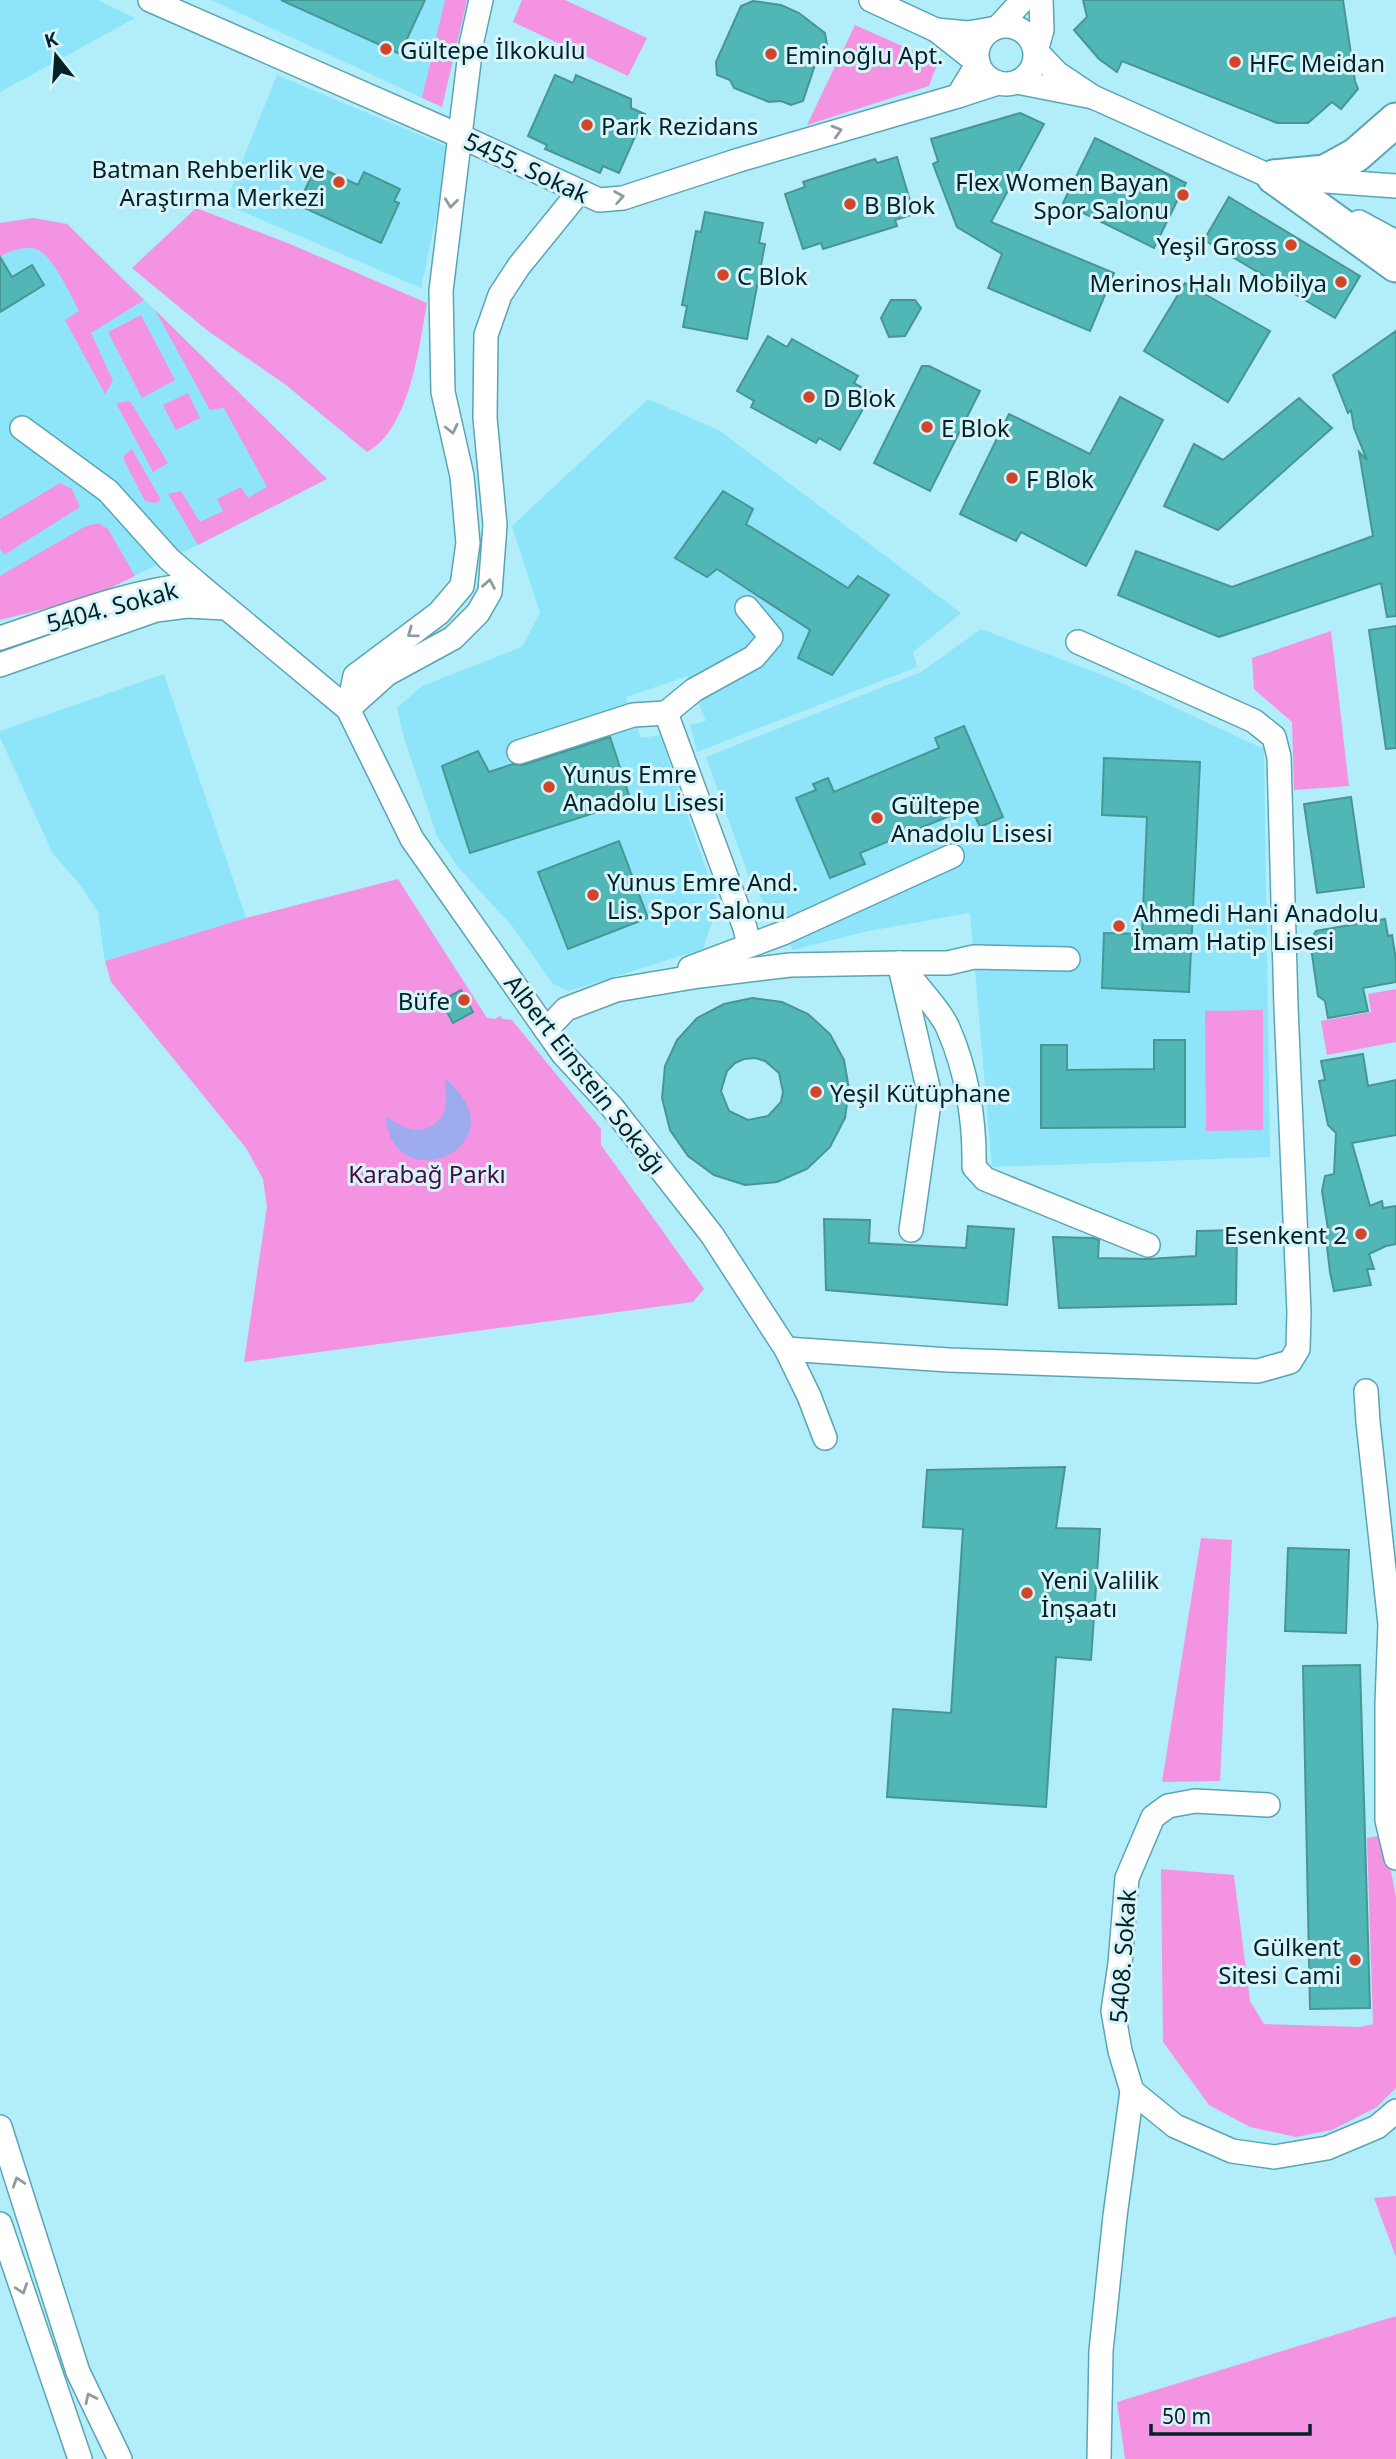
<svg xmlns="http://www.w3.org/2000/svg" width="1396" height="2459" font-family="'Noto Sans',sans-serif">
<rect width="100%" height="100%" fill="#b2edfa"/>
<g fill="#8ee4f8">
<path d="M 0,0 L 98,0 L 135,18 L 0,92 Z"/>
<path d="M 211,0 L 467,0 L 442,107 Z"/>
<path d="M 277,75 L 446,146 L 448,161 L 421,288 L 225,204 Z"/>
<path d="M 33,218 L 67,224 L 327,479 L 198,545 L 91,597 L 0,620 L 0,223 Z"/>
<path d="M 648,399 L 720,431 L 961,613 L 913,652 L 917,667 L 697,752 L 690,725 L 706,721 L 688,676 L 626,697 L 641,738 L 660,735 L 718,904 L 703,949 L 569,991 L 553,984 L 513,927 L 457,866 L 437,836 L 403,735 L 397,708 L 422,686 L 522,647 L 540,613 L 512,526 Z"/>
<path d="M 981,629 L 1111,678 L 1264,749 L 1270,1157 L 992,1167 L 970,913 L 868,931 L 793,950 L 750,880 L 706,757 L 921,672 Z"/>
<path d="M 164,674 L 246,918 L 105,961 L 98,912 L 78,882 L 53,854 L 0,737 L 0,731 Z"/>
</g>
<g fill="#f593e3">
<path d="M 445,0 L 467,0 L 442,107 L 422,98 Z"/>
<path d="M 522,0 L 565,0 L 647,38 L 628,76 L 513,22 Z"/>
<path d="M 855,25 L 938,62 L 929,86 L 807,125 Z"/>
<path d="M 196,208 L 290,244 L 427,303 C 419,347 410,429 367,452 L 286,385 L 208,331 L 132,268 Z"/>
<path d="M 33,218 L 67,224 L 144,300 L 91,333 L 113,381 L 105,394 L 65,320 L 79,311 C 71,296 53,256 38,250 C 26,244 11,251 0,256 L 0,223 Z"/>
<path d="M 155,310 L 327,479 L 198,545 L 168,494 L 181,491 L 200,522 L 223,511 L 217,499 L 241,487 L 248,498 L 267,487 L 224,408 L 210,410 Z"/>
<path d="M 141,315 L 175,380 L 142,398 L 108,332 Z"/>
<path d="M 188,393 L 200,418 L 176,430 L 163,405 Z"/>
<path d="M 130,401 L 168,463 L 153,472 L 116,403 Z"/>
<path d="M 132,449 L 161,500 L 155,503 L 145,501 L 124,460 L 124,456 Z"/>
<path d="M 60,483 L 72,489 L 80,507 L 4,555 L 0,548 L 0,519 Z"/>
<path d="M 98,523 L 108,529 L 135,576 L 91,597 L 0,620 L 0,576 L 84,527 Z"/>
<path d="M 1331,631 L 1349,786 L 1294,790 L 1292,722 L 1254,689 L 1252,658 Z"/>
<path d="M 398,879 L 487,1018 L 495,1019 L 500,1016 L 503,1019 L 512,1020 L 601,1129 L 601,1145 L 704,1289 L 693,1302 L 244,1362 L 267,1207 L 263,1179 L 246,1148 L 111,982 L 105,961 L 246,918 Z"/>
<path d="M 1396,989 L 1396,1042 L 1327,1055 L 1321,1021 L 1371,1012 L 1368,994 Z"/>
<path d="M 1263,1010 L 1263,1130 L 1206,1131 L 1205,1011 Z"/>
<path d="M 1201,1538 L 1232,1540 L 1220,1781 L 1162,1782 Z"/>
<path d="M 1384,1835 L 1396,1897 L 1396,2088 L 1377,2107 L 1332,2130 L 1296,2137 L 1250,2127 L 1209,2105 L 1163,2042 L 1161,1869 L 1234,1875 L 1250,2001 L 1264,2024 L 1360,2027 L 1373,2024 L 1367,1838 Z"/>
<path d="M 1396,2196 L 1396,2257 L 1374,2198 Z"/>
<path d="M 1396,2316 L 1396,2459 L 1125,2459 L 1117,2402 Z"/>
</g>
<path fill="#9dacee" d="M 445,1079 C 515,1135 424,1190 393,1142 C 389,1136 387,1124 385,1117 C 393,1120 402,1127 410,1129 C 425,1134 442,1122 445,1108 C 447,1099 445,1088 445,1079 Z"/>
<g fill="#50b7b6" stroke="#479694" stroke-width="2" fill-rule="evenodd">
<path d="M 281,0 L 425,0 L 400,54 Z"/>
<path d="M 1083,0 L 1343,0 L 1355,81 L 1358,89 L 1341,109 L 1332,102 L 1308,123 L 1277,123 L 1122,61 L 1117,72 L 1099,59 L 1074,30 L 1087,17 Z"/>
<path d="M 753,1 L 781,5 L 799,13 L 825,33 L 827,45 L 820,63 L 816,62 L 803,101 L 791,105 L 781,101 L 769,102 L 734,88 L 730,80 L 717,75 L 716,62 L 741,6 Z"/>
<path d="M 555,75 L 573,83 L 576,75 L 631,99 L 631,108 L 645,114 L 619,173 L 603,166 L 600,173 L 545,149 L 547,145 L 528,136 Z"/>
<path d="M 1020,113 L 1044,124 L 991,222 L 1114,273 L 1090,331 L 988,288 L 1002,254 L 957,227 L 933,164 L 938,161 L 931,139 Z"/>
<path d="M 1095,138 L 1186,183 L 1154,248 L 1063,203 Z"/>
<path d="M 897,157 L 914,214 L 895,220 L 897,226 L 823,249 L 821,243 L 803,249 L 785,194 L 805,187 L 803,182 L 875,159 L 877,163 Z"/>
<path d="M 316,166 L 358,185 L 364,172 L 400,189 L 394,201 L 399,203 L 381,243 L 298,205 Z"/>
<path d="M 1229,197 L 1360,276 L 1335,318 L 1204,240 Z"/>
<path d="M 705,212 L 763,223 L 759,243 L 765,244 L 747,339 L 683,327 L 687,306 L 682,305 L 696,231 L 701,232 Z"/>
<path d="M 0,257 L 12,277 L 32,265 L 44,285 L 0,312 Z"/>
<path d="M 1185,283 L 1270,331 L 1228,402 L 1144,351 Z"/>
<path d="M 891,300 L 915,300 L 921,308 L 905,336 L 889,337 L 881,318 Z"/>
<path d="M 1396,331 L 1396,616 L 1387,617 L 1381,583 L 1219,637 L 1118,595 L 1136,551 L 1232,587 L 1373,536 L 1359,452 L 1367,460 L 1354,428 L 1351,410 L 1348,413 L 1333,375 Z"/>
<path d="M 768,336 L 787,347 L 792,339 L 858,376 L 854,383 L 872,393 L 840,450 L 819,438 L 816,443 L 751,407 L 754,401 L 737,391 Z"/>
<path d="M 922,366 L 929,366 L 980,391 L 930,491 L 874,463 Z"/>
<path d="M 1120,397 L 1163,420 L 1086,566 L 1021,532 L 1016,541 L 960,514 L 1009,414 L 1090,454 Z"/>
<path d="M 1299,398 L 1332,428 L 1218,530 L 1164,506 L 1194,444 L 1223,460 Z"/>
<path d="M 723,491 L 753,509 L 746,524 L 848,588 L 858,576 L 889,595 L 832,675 L 798,658 L 810,630 L 717,569 L 707,577 L 675,558 Z"/>
<path d="M 1396,626 L 1396,748 L 1386,749 L 1369,630 Z"/>
<path d="M 964,726 L 1003,817 L 980,827 L 971,807 L 860,853 L 865,864 L 830,878 L 796,798 L 816,790 L 813,784 L 828,778 L 834,792 L 939,748 L 935,738 Z"/>
<path d="M 610,737 L 631,801 L 470,853 L 442,766 L 478,751 L 489,772 L 513,764 L 523,765 Z"/>
<path d="M 1104,758 L 1200,762 L 1189,992 L 1102,988 L 1104,933 L 1142,934 L 1147,817 L 1102,815 Z"/>
<path d="M 1351,797 L 1364,887 L 1317,893 L 1304,804 Z"/>
<path d="M 619,841 L 648,918 L 568,949 L 538,872 Z"/>
<path d="M 1385,919 L 1388,936 L 1392,935 L 1396,960 L 1396,982 L 1363,988 L 1368,1011 L 1328,1018 L 1325,1001 L 1318,996 L 1310,941 L 1316,931 Z"/>
<path d="M 461,990 L 473,1012 L 453,1023 L 441,1001 Z"/>
<path d="M 752,998 L 782,1002 L 808,1014 L 830,1034 L 844,1060 L 849,1089 L 845,1118 L 830,1147 L 807,1169 L 777,1182 L 745,1185 L 714,1175 L 688,1156 L 670,1130 L 662,1098 L 665,1066 L 677,1040 L 697,1018 L 724,1004 ZM 755,1058 L 765,1061 L 779,1073 L 783,1092 L 781,1102 L 768,1116 L 748,1120 L 729,1111 L 721,1091 L 727,1071 L 735,1063 L 744,1059 Z"/>
<path d="M 1154,1040 L 1185,1040 L 1185,1127 L 1041,1128 L 1041,1045 L 1067,1045 L 1067,1070 L 1154,1069 Z"/>
<path d="M 1363,1054 L 1368,1086 L 1396,1080 L 1396,1135 L 1352,1143 L 1370,1206 L 1382,1201 L 1383,1208 L 1396,1206 L 1396,1244 L 1386,1246 L 1369,1254 L 1374,1269 L 1367,1269 L 1371,1285 L 1334,1291 L 1330,1272 L 1326,1238 L 1328,1229 L 1322,1191 L 1325,1176 L 1334,1174 L 1336,1133 L 1328,1125 L 1319,1081 L 1325,1080 L 1321,1061 Z"/>
<path d="M 824,1219 L 870,1220 L 869,1243 L 966,1248 L 968,1226 L 1014,1229 L 1007,1305 L 826,1290 Z"/>
<path d="M 1237,1230 L 1236,1304 L 1059,1308 L 1053,1237 L 1093,1238 L 1099,1240 L 1098,1258 L 1149,1259 L 1196,1256 L 1197,1231 Z"/>
<path d="M 1065,1467 L 1056,1528 L 1100,1529 L 1091,1660 L 1056,1657 L 1046,1807 L 887,1797 L 893,1709 L 951,1713 L 963,1529 L 923,1527 L 927,1470 Z"/>
<path d="M 1288,1548 L 1349,1550 L 1346,1633 L 1285,1631 Z"/>
<path d="M 1360,1665 L 1370,2008 L 1310,2009 L 1303,1666 Z"/>
</g>
<g fill="none" stroke-linecap="round" stroke-linejoin="round">
<defs>
<g id="minor">
<path d="M 150,0 L 460,136 L 599,200 L 623,198 L 739,160 L 958,96"/>
<path d="M 481,0 L 471,45 L 441,291 L 443,392 L 462,476 L 468,543 L 462,586 L 439,613 L 355,676 L 348,709 L 387,674 L 453,638 L 478,613 L 490,592 L 495,525 L 485,418 L 486,335 L 500,295 L 519,266 L 579,192"/>
<path d="M 871,0 L 936,30"/>
<path d="M 1000,25 L 1023,0"/>
<circle cx="1006" cy="55" r="29"/>
<path d="M 991,29 L 968,33 L 936,30 L 978,63 L 958,96 L 998,83"/>
<path d="M 1017,82 L 1093,97 L 1057,73 L 1036,51 L 1042,30 L 1041,0"/>
<path d="M 1093,97 L 1285,183"/>
<path d="M 1312,180 L 1396,186"/>
<path d="M 1359,222 L 1396,242"/>
<path d="M 22,428 L 108,491 L 169,559 L 198,584"/>
<path d="M 0,638 C 64,617 130,590 198,584 L 348,709 L 412,839 L 563,1054 L 612,1107 L 712,1235 L 786,1349 L 809,1396 L 825,1438"/>
<path d="M 0,665 L 156,610 L 187,606 L 226,608"/>
<path d="M 666,713 L 745,928 L 749,945"/>
<path d="M 519,752 L 633,715 L 666,713 L 694,690 L 754,657 L 771,637 L 747,608"/>
<path d="M 690,968 L 783,933 L 952,856"/>
<path d="M 546,1030 L 566,1009 L 616,990 L 699,976 L 790,965 L 899,963 C 911,979 941,1011 948,1028 C 967,1071 975,1121 974,1167 L 985,1179 L 1148,1245"/>
<path d="M 911,1230 L 930,1096 L 899,963 L 948,963 L 974,957 L 1068,959"/>
<path d="M 786,1349 L 949,1360 L 1258,1371 L 1290,1362 L 1298,1349 L 1299,1312 L 1286,1007 L 1279,757 L 1274,737 L 1254,721 L 1078,642"/>
<path d="M 1366,1391 L 1368,1422 L 1390,1624 L 1387,1704 L 1387,1820 L 1396,1858"/>
<path d="M 1268,1805 L 1195,1801 L 1168,1806 L 1153,1817 L 1127,1878 L 1120,1964 L 1113,2011 L 1120,2051 L 1132,2091 L 1175,2126 L 1232,2151 L 1274,2157 L 1327,2148 L 1377,2127 L 1396,2111"/>
<path d="M 0,2127 L 78,2372 L 120,2459"/>
<path d="M 0,2224 L 80,2459"/>
<path d="M 1099,2459 L 1101,2351 L 1115,2216 L 1132,2091"/>
</g>
<g id="highway">
<path d="M 1274,177 L 1396,265"/>
<path d="M 1274,177 L 1325,172 L 1356,155 L 1396,120"/>
</g>
</defs>
<use href="#minor" stroke="#5ba4b5" stroke-width="26"/>
<use href="#highway" stroke="#5ba4b5" stroke-width="37"/>
<use href="#minor" stroke="#fff" stroke-width="23"/>
<use href="#highway" stroke="#fff" stroke-width="33"/>
</g>
<defs><path id="oneway-chevron" d="M-2-3.5L2.5 0L-2 3.5" fill="none" stroke-width="1.6" stroke-linecap="round" stroke-linejoin="round" transform="scale(1.75)"/></defs>
<g stroke="#8d9c9e">
<use href="#oneway-chevron" transform="translate(837 131) rotate(-16)"/>
<use href="#oneway-chevron" transform="translate(619 197) rotate(-10)"/>
<use href="#oneway-chevron" transform="translate(451 203) rotate(97)"/>
<use href="#oneway-chevron" transform="translate(452 429) rotate(77)"/>
<use href="#oneway-chevron" transform="translate(489 584) rotate(-80)"/>
<use href="#oneway-chevron" transform="translate(412 633) rotate(144)"/>
<use href="#oneway-chevron" transform="translate(18 2182) rotate(-108)"/>
<use href="#oneway-chevron" transform="translate(22 2289) rotate(71)"/>
<use href="#oneway-chevron" transform="translate(90 2398) rotate(-116)"/>
</g>
<g fill="#d14628" stroke="#d8f4fb" stroke-width="2.5">
<circle cx="386" cy="49" r="7"/>
<circle cx="771" cy="54" r="7"/>
<circle cx="1235" cy="62" r="7"/>
<circle cx="587" cy="125" r="7"/>
<circle cx="339" cy="182" r="7"/>
<circle cx="1183" cy="195" r="7"/>
<circle cx="850" cy="204" r="7"/>
<circle cx="1291" cy="245" r="7"/>
<circle cx="723" cy="275" r="7"/>
<circle cx="1341" cy="282" r="7"/>
<circle cx="809" cy="397" r="7"/>
<circle cx="927" cy="427" r="7"/>
<circle cx="1012" cy="478" r="7"/>
<circle cx="549" cy="787" r="7"/>
<circle cx="877" cy="818" r="7"/>
<circle cx="593" cy="895" r="7"/>
<circle cx="1119" cy="926" r="7"/>
<circle cx="464" cy="1000" r="7"/>
<circle cx="816" cy="1092" r="7"/>
<circle cx="1361" cy="1234" r="7"/>
<circle cx="1027" cy="1593" r="7"/>
<circle cx="1355" cy="1960" r="7"/>
</g>
<g text-anchor="middle" dominant-baseline="central" stroke-width="6" stroke-linejoin="round" paint-order="stroke">
<g font-size="24" fill="#022228" stroke="#d8f4fb" text-anchor="start">
<text x="400" y="49">Gültepe İlkokulu</text>
<text x="785" y="54">Eminoğlu Apt.</text>
<text x="1249" y="62">HFC Meidan</text>
<text x="601" y="125">Park Rezidans</text>
<text x="325" y="168" text-anchor="end">Batman Rehberlik ve<tspan x="325" dy="28">Araştırma Merkezi</tspan></text>
<text x="1169" y="181" text-anchor="end">Flex Women Bayan<tspan x="1169" dy="28">Spor Salonu</tspan></text>
<text x="864" y="204">B Blok</text>
<text x="1277" y="245" text-anchor="end">Yeşil Gross</text>
<text x="737" y="275">C Blok</text>
<text x="1327" y="282" text-anchor="end">Merinos Halı Mobilya</text>
<text x="823" y="397">D Blok</text>
<text x="941" y="427">E Blok</text>
<text x="1026" y="478">F Blok</text>
<text x="563" y="773">Yunus Emre<tspan x="563" dy="28">Anadolu Lisesi</tspan></text>
<text x="891" y="804">Gültepe<tspan x="891" dy="28">Anadolu Lisesi</tspan></text>
<text x="607" y="881">Yunus Emre And.<tspan x="607" dy="28">Lis. Spor Salonu</tspan></text>
<text x="1133" y="912">Ahmedi Hani Anadolu<tspan x="1133" dy="28">İmam Hatip Lisesi</tspan></text>
<text x="450" y="1000" text-anchor="end">Büfe</text>
<text x="830" y="1092">Yeşil Kütüphane</text>
<text x="1347" y="1234" text-anchor="end">Esenkent 2</text>
<text x="1041" y="1579">Yeni Valilik<tspan x="1041" dy="28">İnşaatı</tspan></text>
<text x="1341" y="1946" text-anchor="end">Gülkent<tspan x="1341" dy="28">Sitesi Cami</tspan></text>
</g>
<g font-size="24" fill="#022228" stroke="#d8f4fb">
<text transform="translate(527 167) rotate(25)">5455. Sokak</text>
<text transform="translate(112 606) rotate(-15)">5404. Sokak</text>
<text transform="translate(586 1074) rotate(52)">Albert Einstein Sokağı</text>
<text transform="translate(1122 1956) rotate(-86)">5408. Sokak</text>
</g>
<g font-size="24" fill="#480940" stroke="#d8f4fb">
<text x="427" y="1173">Karabağ Parkı</text>
</g>
</g>
<g transform="translate(56 56) rotate(343)" stroke="#d8f4fb" stroke-width="5" paint-order="stroke">
<path d="M0-5L12 26L0 18L-12 26Z" fill="#022228"/>
<text y="-10" font-size="19" font-weight="bold" text-anchor="middle" fill="#022228">K</text>
</g>
<path d="M1151 2424v10h159v-10" fill="none" stroke="#022228" stroke-width="3.5"/>
<text x="1162" y="2424" font-size="21" fill="#022228" stroke="#d8f4fb" stroke-width="5" paint-order="stroke">50 m</text>
</svg>
